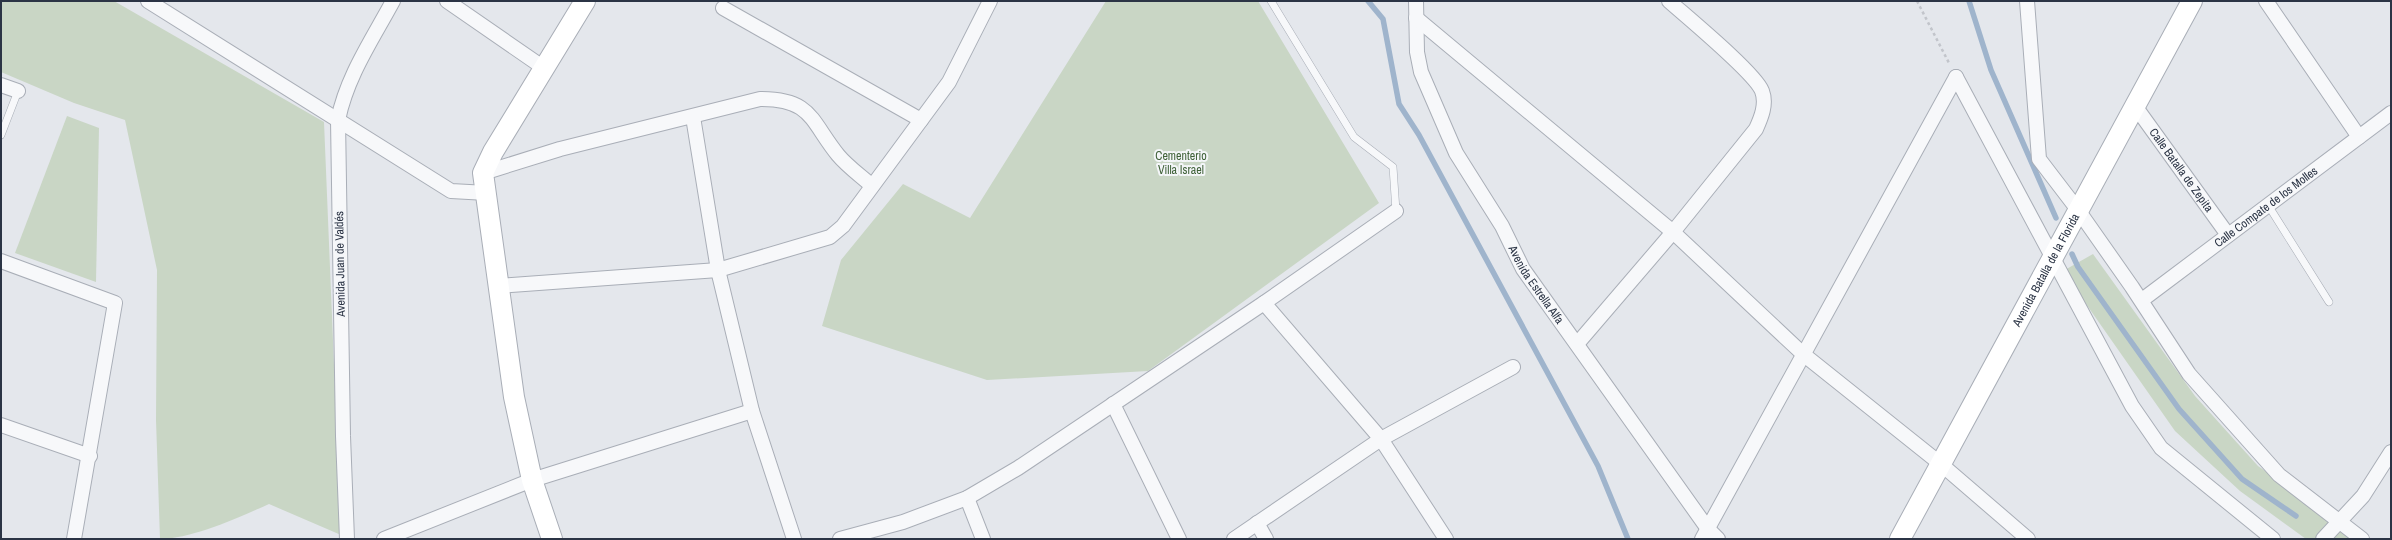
<svg xmlns="http://www.w3.org/2000/svg" width="2392" height="540" font-family="'Archivo Narrow',sans-serif">
<rect width="100%" height="100%" fill="#e4e7ec"/>
<g fill="#c9d6c5">
<path d="M 1,1 L 114,1 L 324,122 L 341,535 L 269,504 C 240,517 192,539 160,539 L 156,420 L 157,270 L 125,120 L 74,103 L 1,72 Z"/>
<path d="M 1106,1 L 1258,1 L 1379,203 L 1148,371 L 987,380 L 822,326 L 841,260 L 903,184 L 970,218 Z"/>
<path d="M 67,116 L 99,128 L 96,282 L 15,253 Z"/>
<path d="M 2093,254 L 2195,396 L 2258,466 L 2362,539 L 2306,539 L 2240,491 L 2175,431 L 2063,271 Z"/>
</g>
<g fill="none" stroke-linecap="round" stroke-linejoin="round">
<g stroke="#9fb4cc" stroke-width="5.5">
<path d="M 1368,1 L 1383,19 L 1399,104 L 1419,135 L 1598,466 L 1628,539"/>
<path d="M 1969,1 L 1991,70 L 2056,218"/>
<path d="M 2072,254 L 2078,267 L 2179,409 L 2242,479 L 2296,516"/>
</g>
<defs>
<g id="lane">
<path d="M 1271,1 L 1354,137 L 1393,167 L 1396,211"/>
<path d="M 1,135 L 18,91"/>
<path d="M 2268,205 L 2329,302"/>
</g>
<g id="street">
<path d="M 148,1 L 451,191 L 487,193"/>
<path d="M 447,1 L 544,68"/>
<path id="s1" d="M 1416,1 L 1417,52 L 1421,72 L 1456,153 L 1502,226 L 1523,269 L 1708,529 L 1718,539"/>
<path d="M 2027,1 L 2039,159 L 2078,210 L 2132,287 L 2189,374 L 2279,475 L 2362,539"/>
<path d="M 2266,1 L 2359,137"/>
<path d="M 723,8 L 921,120"/>
<path d="M 1416,18 L 1673,232 L 1803,354 L 1942,465 L 2028,539"/>
<path d="M 1956,77 L 2132,406 L 2161,448 L 2273,539"/>
<path d="M 1,85 L 18,91"/>
<path id="s2" d="M 2135,106 L 2228,235"/>
<path d="M 693,117 L 718,270 L 752,411 L 794,539"/>
<path d="M 483,173 L 560,149 L 760,99 C 812,99 810,120 838,155 C 847,166 861,176 872,186"/>
<path d="M 1,261 L 115,303 L 74,539"/>
<path d="M 497,286 L 718,270 L 830,237 L 843,226 L 949,82 L 990,1"/>
<path id="s3" d="M 2142,300 L 2391,113"/>
<path d="M 1264,303 L 1381,439 L 1446,539"/>
<path d="M 1577,344 L 1673,232 L 1756,129 C 1761,118 1767,104 1762,91 C 1755,73 1687,17 1669,1"/>
<path d="M 1113,404 L 1179,539"/>
<path d="M 1,425 L 90,456"/>
<path d="M 967,498 L 983,539"/>
<path d="M 1257,523 L 1266,539"/>
<path d="M 347,539 L 343,436 L 338,120 C 347,76 372,40 393,1"/>
<path d="M 384,539 L 532,480 L 752,411"/>
<path d="M 840,539 L 903,522 L 967,498 L 1018,468 L 1264,303 L 1396,211"/>
<path d="M 1234,539 L 1381,439 L 1513,367"/>
<path d="M 1702,539 L 1956,77"/>
<path d="M 2323,539 L 2363,496 L 2391,452"/>
</g>
<g id="secondary">
<path d="M 552,539 L 532,480 L 514,397 L 483,173 L 493,152 L 585,1"/>
<path id="s4" d="M 1900,539 L 2192,1"/>
</g>
</defs>
<use href="#lane" stroke="#a9aeb7" stroke-width="8"/>
<use href="#street" stroke="#a9aeb7" stroke-width="16"/>
<use href="#secondary" stroke="#a9aeb7" stroke-width="22"/>
<path stroke="#c2c5cb" stroke-width="2.5" stroke-dasharray="3 3" stroke-linecap="butt" d="M 1917,1 L 1949,63"/>
<use href="#lane" stroke="#f7f8fa" stroke-width="7"/>
<use href="#street" stroke="#f7f8fa" stroke-width="14"/>
<use href="#secondary" stroke="#fff" stroke-width="20"/>
</g>
<g text-anchor="middle" dominant-baseline="central" stroke-width="4" stroke-linejoin="round" paint-order="stroke">
<g font-size="12" fill="#3f6138" stroke="#f4f6f9">
<text x="1181" y="156">Cementerio<tspan x="1181" dy="14">Villa Israel</tspan></text>
</g>
<g font-size="12" fill="#2b3445" stroke="#f4f6f9">
<text stroke="none"><textPath href="#s2" startOffset="79">Calle Batalla de Zepita</textPath></text>
<text stroke="none"><textPath href="#s3" startOffset="155">Calle Compate de los Molles</textPath></text>
<text transform="translate(340 264) rotate(-91)">Avenida Juan de Valdés</text>
<text stroke="none"><textPath href="#s4" startOffset="306">Avenida Batalla de la Florida</textPath></text>
<text stroke="none"><textPath href="#s1" startOffset="314">Avenida Estrella Alfa</textPath></text>
</g>
</g>
<rect width="2392" height="540" fill="none" stroke="#2b3445" stroke-width="4"/>
</svg>
